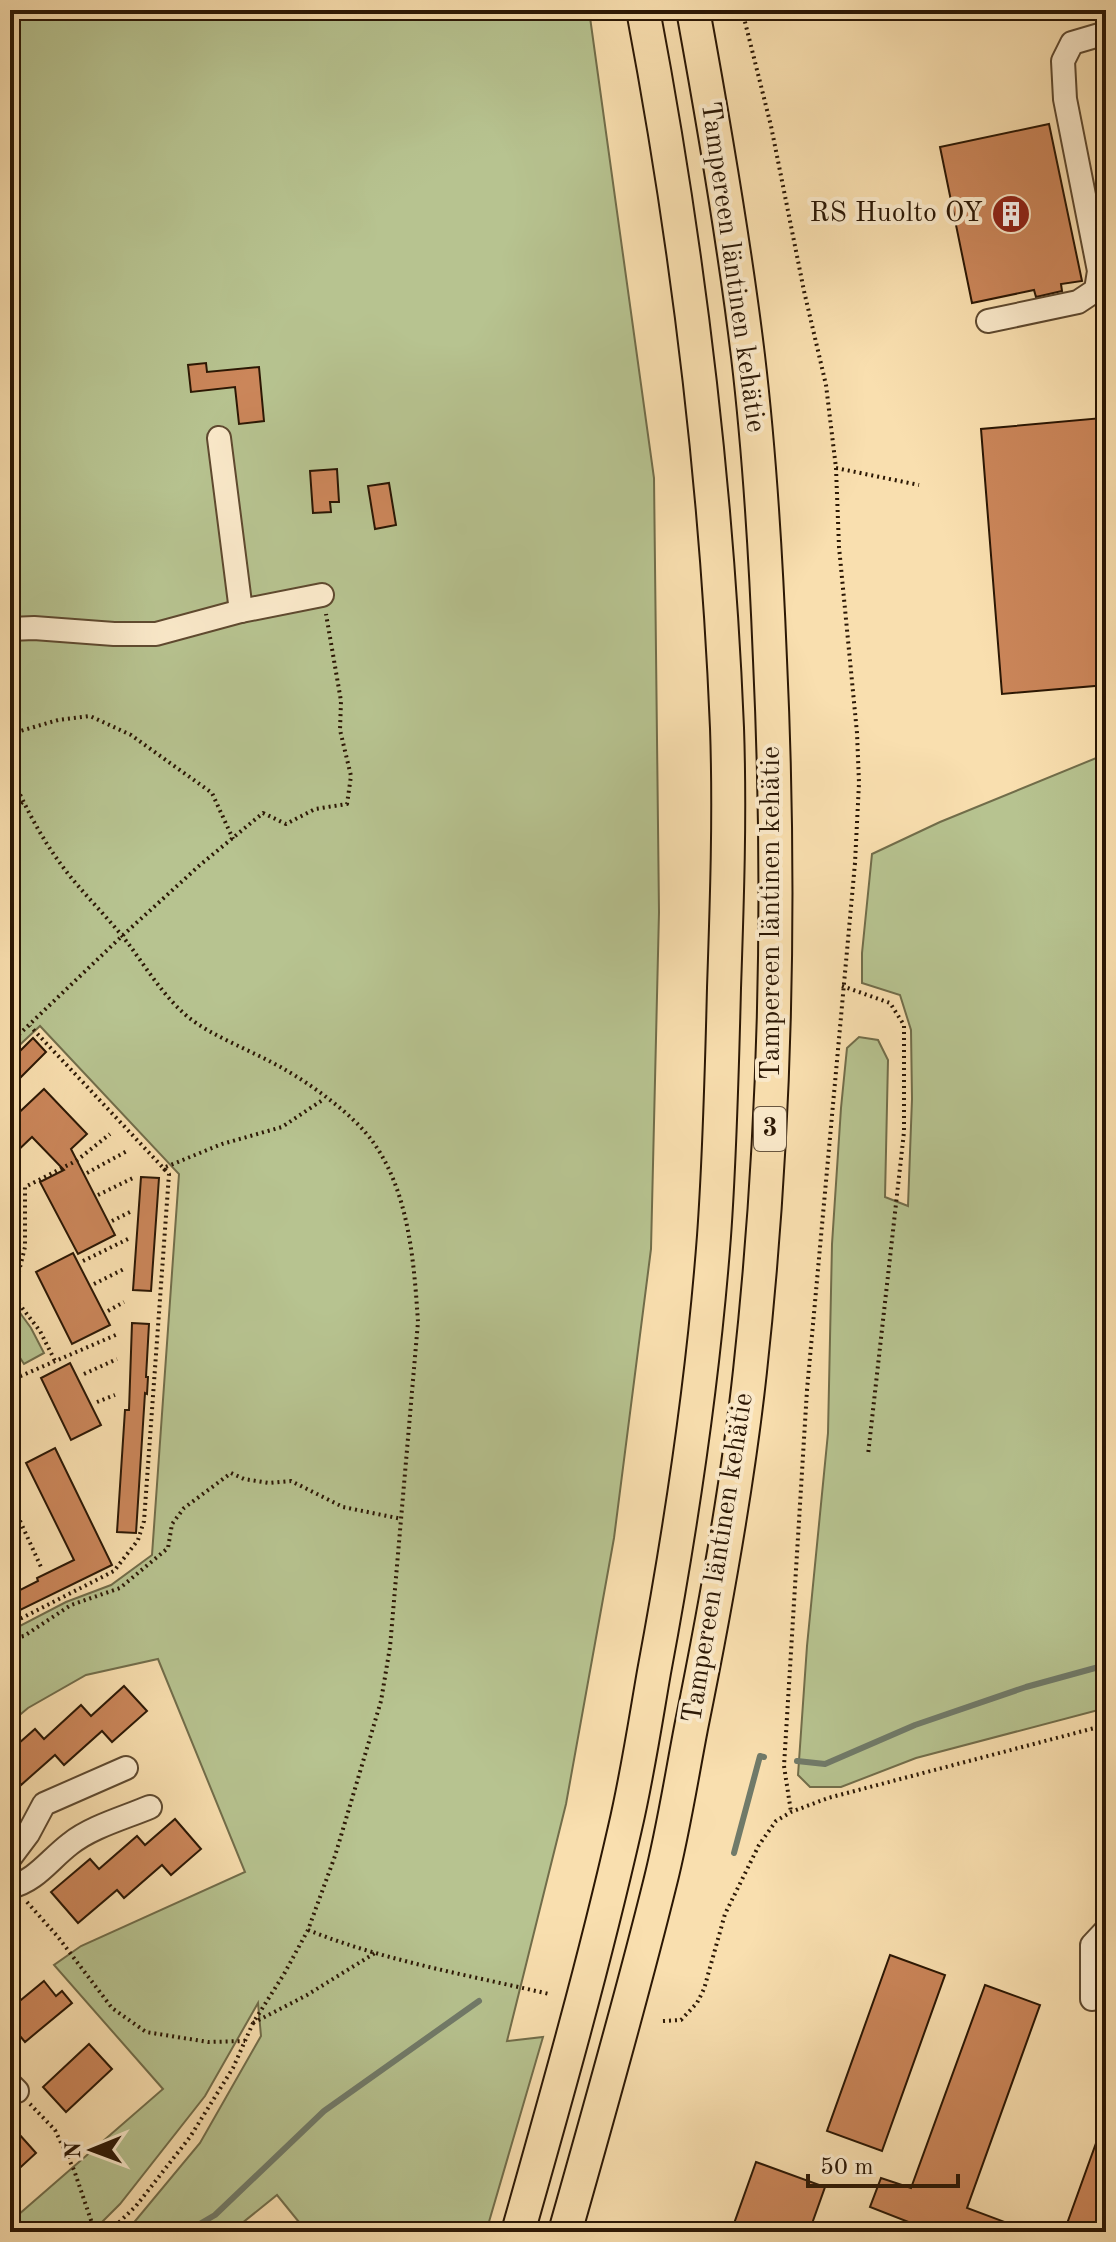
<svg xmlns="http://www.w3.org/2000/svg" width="1116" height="2242" font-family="'Old Standard TT',serif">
<rect width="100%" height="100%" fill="#f9dfaf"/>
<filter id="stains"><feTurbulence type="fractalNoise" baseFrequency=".0025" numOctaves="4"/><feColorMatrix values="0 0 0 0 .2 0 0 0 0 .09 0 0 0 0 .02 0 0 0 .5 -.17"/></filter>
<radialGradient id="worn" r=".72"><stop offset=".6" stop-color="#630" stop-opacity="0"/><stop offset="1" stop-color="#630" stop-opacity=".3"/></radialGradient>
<g fill="#b7c390" stroke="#716d4a" stroke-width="2">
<path d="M 10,10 L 589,10 L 654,478 L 659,912 L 651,1249 L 614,1538 L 566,1804 L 507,2041 L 543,2037 L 486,2232 L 307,2232 L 277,2195 L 231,2232 L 126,2232 L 200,2143 L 261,2036 L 258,2003 L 205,2096 L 120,2204 L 92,2232 L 10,2232 L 10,2222 L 163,2089 L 54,1965 L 81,1946 L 245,1872 L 158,1659 L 86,1675 L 28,1708 L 10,1723 L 10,1631 L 66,1602 L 111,1585 L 152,1555 L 179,1174 L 40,1026 L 10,1054 Z"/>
<path d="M 1106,754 L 1106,1708 L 916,1758 L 841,1787 L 810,1787 L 798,1775 L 807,1646 L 828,1433 L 832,1244 L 841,1108 L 847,1048 L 859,1037 L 878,1040 L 888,1060 L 885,1197 L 908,1206 L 912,1099 L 911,1030 L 900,995 L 862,983 L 862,953 L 872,854 L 940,822 Z"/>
<path d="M 10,1299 L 31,1328 L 44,1353 L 24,1364 L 10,1342 Z"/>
</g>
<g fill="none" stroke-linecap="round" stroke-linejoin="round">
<g stroke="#707a69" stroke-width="6">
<path d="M 797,1761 L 825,1764 L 915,1725 L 1026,1687 L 1106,1665"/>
<path d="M 734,1853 L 760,1756 L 764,1757"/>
<path d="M 186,2232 L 215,2215 L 324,2111 L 479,2001"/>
</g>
</g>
<g fill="#cb865a" stroke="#2b1704" stroke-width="2">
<path d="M 1049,124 L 1082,281 L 1061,284 L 1062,291 L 1036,297 L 1034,290 L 972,303 L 940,147 Z"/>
<path d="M 206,363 L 207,372 L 259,367 L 264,421 L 239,424 L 235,387 L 191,392 L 188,365 Z"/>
<path d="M 1102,418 L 1106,466 L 1106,685 L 1002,694 L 981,429 Z"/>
<path d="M 337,469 L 339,502 L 330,502 L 331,512 L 313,513 L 310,471 Z"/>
<path d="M 389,483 L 396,525 L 375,529 L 368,486 Z"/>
<path d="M 33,1038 L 46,1052 L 21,1077 L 10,1066 L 10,1061 Z"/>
<path d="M 44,1089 L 87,1134 L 71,1149 L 115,1235 L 78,1254 L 40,1182 L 64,1170 L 32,1137 L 10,1158 L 10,1121 Z"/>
<path d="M 141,1177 L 159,1178 L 151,1291 L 133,1290 Z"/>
<path d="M 73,1253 L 110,1325 L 72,1344 L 36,1272 Z"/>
<path d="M 132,1323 L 149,1324 L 146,1377 L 148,1377 L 147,1394 L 145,1393 L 136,1533 L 117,1532 L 125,1410 L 129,1410 Z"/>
<path d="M 70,1363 L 101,1425 L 71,1440 L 41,1378 Z"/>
<path d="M 55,1448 L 112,1565 L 10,1615 L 10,1595 L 38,1581 L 37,1578 L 74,1560 L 26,1463 Z"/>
<path d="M 124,1686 L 147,1711 L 112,1742 L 102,1731 L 64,1765 L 55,1755 L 21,1785 L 10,1773 L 10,1751 L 35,1729 L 44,1739 L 81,1705 L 91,1716 Z"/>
<path d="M 175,1819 L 201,1849 L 171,1875 L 162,1865 L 124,1898 L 117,1890 L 78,1923 L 51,1892 L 90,1859 L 99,1869 L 137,1836 L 145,1845 Z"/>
<path d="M 890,1955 L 945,1975 L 882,2151 L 827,2131 Z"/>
<path d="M 44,1981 L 56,1996 L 62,1991 L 72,2003 L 25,2042 L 10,2024 L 10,2009 Z"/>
<path d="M 985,1985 L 1040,2005 L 967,2208 L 1026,2230 L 1026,2232 L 934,2232 L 870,2207 L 881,2178 L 911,2188 Z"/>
<path d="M 89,2044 L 112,2069 L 66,2112 L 43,2087 Z"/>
<path d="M 1104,2121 L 1106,2121 L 1106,2231 L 1090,2225 L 1089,2232 L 1064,2232 Z"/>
<path d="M 10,2124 L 36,2153 L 10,2177 Z"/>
<path d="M 756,2162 L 825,2187 L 809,2232 L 731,2232 Z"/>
</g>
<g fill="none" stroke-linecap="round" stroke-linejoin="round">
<defs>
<g id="minor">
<path d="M 988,321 L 1078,302 L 1096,290 L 1099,271 L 1065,99 L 1063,61 L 1072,43 L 1106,33"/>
<path d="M 219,438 L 241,611"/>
<path d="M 10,629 L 34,628 L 114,634 L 156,634 L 241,611 L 322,595"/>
<path d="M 10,1858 L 28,1834 L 44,1804 L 126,1768"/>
<path d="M 10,1887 C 36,1881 49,1860 70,1844 C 91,1827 124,1818 150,1807"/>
<path d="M 1092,1999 L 1092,1945 L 1106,1930"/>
<path d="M 10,2084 L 17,2091"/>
</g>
<g id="highway">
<path d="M 518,2232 C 556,2098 594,1964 625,1828 C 637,1777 645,1724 654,1672 C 681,1528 703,1382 714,1236 C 720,1153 722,1070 724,988 C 727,901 730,814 727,728 C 717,487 688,247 643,10"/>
<path d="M 565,2232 C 598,2116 631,2000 660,1883 C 673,1832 681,1780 691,1728 C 715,1610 737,1491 750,1371 C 776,1135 781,897 770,660 C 766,559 760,457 748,356 C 734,240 714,125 693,10"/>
</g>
</defs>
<use href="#minor" stroke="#5e492f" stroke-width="26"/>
<use href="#highway" stroke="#2b1704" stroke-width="36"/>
<g stroke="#2b1704" stroke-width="4" stroke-dasharray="2 4" stroke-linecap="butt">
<path d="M 742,10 L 771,126 L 804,291 L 826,385 L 836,468 L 839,547 L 857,733 L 859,783 L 855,863 L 807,1390 L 784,1766 L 791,1812"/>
<path d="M 836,468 L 919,485"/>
<path d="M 10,734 L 58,720 L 90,716 L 131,735 L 212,793 L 233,839"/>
<path d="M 10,773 C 24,804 40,836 60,863 C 80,891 106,915 127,942 C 146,967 163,996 188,1017 C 213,1037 255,1052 284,1069 C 312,1085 354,1115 373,1142 C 409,1192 414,1262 418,1322 L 390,1647 L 381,1701 L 335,1856 L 308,1930 L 284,1974 L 253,2023 L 233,2068 L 190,2137 L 136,2206 L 109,2232"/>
<path d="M 10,818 L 23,801"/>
<path d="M 842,986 L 890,1003 L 904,1025 L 904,1132 L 868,1455"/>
<path d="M 10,1043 L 122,936 L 200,865 L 263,813 L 286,824 L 315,809 L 347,804 L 351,776 L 340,730 L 341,701 L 326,614"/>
<path d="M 165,1170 L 163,1168 L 222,1144 L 282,1127 L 324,1099"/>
<path d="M 87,1173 L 127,1151"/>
<path d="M 98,1195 L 133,1178"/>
<path d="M 112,1221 L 130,1212"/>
<path d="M 83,1261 L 128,1239"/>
<path d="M 94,1284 L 126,1268"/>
<path d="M 10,1296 L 13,1296 L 40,1331 L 55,1361"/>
<path d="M 13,1296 L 25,1247 L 25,1187 L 76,1161 L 110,1134"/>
<path d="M 108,1311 L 124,1302"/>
<path d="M 84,1374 L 117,1359"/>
<path d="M 10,1390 L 16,1378 L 118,1334"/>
<path d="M 97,1402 L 115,1395"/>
<path d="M 10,1499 L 41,1567"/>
<path d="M 10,1624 L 114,1571 L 138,1540 L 144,1521 L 169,1174 L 30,1026"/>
<path d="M 10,1639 L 24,1636 L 71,1605 L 120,1588 L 168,1548 L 172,1524 L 184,1508 L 231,1473 L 244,1479 L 269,1483 L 291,1481 L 343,1507 L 402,1519"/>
<path d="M 27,1902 L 58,1937 L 112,2008 L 146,2032 L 208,2042 L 245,2041"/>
<path d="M 308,1930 C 385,1961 468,1975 549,1994"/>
<path d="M 663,2021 L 681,2020 L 697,2003 L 704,1989 L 725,1914 L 759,1845 L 776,1821 L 791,1812 L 828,1798 L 1106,1725"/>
<path d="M 253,2023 L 307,1995 L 375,1953"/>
<path d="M 30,2104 L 55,2130 L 74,2170 L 95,2232"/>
</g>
<use href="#minor" stroke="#fbeacb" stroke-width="22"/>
<use href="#highway" stroke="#f9dfaf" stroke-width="32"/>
</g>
<defs>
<symbol id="building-disc" viewBox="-11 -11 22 22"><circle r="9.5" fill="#8f2418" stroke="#fbeacb"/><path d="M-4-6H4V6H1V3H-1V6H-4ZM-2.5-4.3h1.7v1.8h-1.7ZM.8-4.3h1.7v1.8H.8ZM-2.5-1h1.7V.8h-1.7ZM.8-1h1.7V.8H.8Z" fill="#fff"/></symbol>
</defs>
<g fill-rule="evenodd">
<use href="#building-disc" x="989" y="192" width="44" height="44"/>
</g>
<g text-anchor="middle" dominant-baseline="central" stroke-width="8" stroke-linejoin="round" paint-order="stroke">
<rect fill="#fbeacb" stroke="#695640" stroke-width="2" x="754" y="1107" width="32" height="44" rx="6"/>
<g font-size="26" font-weight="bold" fill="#2b1704">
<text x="770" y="1129">3</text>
</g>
<g font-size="28" fill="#2b1704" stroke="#fbeacb" text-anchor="end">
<text x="983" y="214">RS Huolto OY</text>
</g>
<g font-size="28" fill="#2b1704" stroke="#fbeacb">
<text transform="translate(732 267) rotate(82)">Tampereen läntinen kehätie</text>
<text transform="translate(772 913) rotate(-90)">Tampereen läntinen kehätie</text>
<text transform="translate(719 1558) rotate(-81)">Tampereen läntinen kehätie</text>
</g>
</g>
<rect width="1116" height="2242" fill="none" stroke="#f9dfaf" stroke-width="40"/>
<rect x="12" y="12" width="1092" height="2218" fill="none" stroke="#2b1704" stroke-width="4"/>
<rect x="20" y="20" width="1076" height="2202" fill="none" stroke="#2b1704" stroke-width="2"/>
<g transform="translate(92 2150) rotate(269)" stroke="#fbeacb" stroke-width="6" paint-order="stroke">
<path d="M0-6L14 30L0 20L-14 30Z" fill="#2b1704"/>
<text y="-12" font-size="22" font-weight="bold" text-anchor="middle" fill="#2b1704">N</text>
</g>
<path d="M808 2174v12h150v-12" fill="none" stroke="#2b1704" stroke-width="4"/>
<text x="820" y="2174" font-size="24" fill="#2b1704" stroke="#fbeacb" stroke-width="6" paint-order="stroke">50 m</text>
<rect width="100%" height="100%" filter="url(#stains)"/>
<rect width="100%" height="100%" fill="url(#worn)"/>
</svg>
